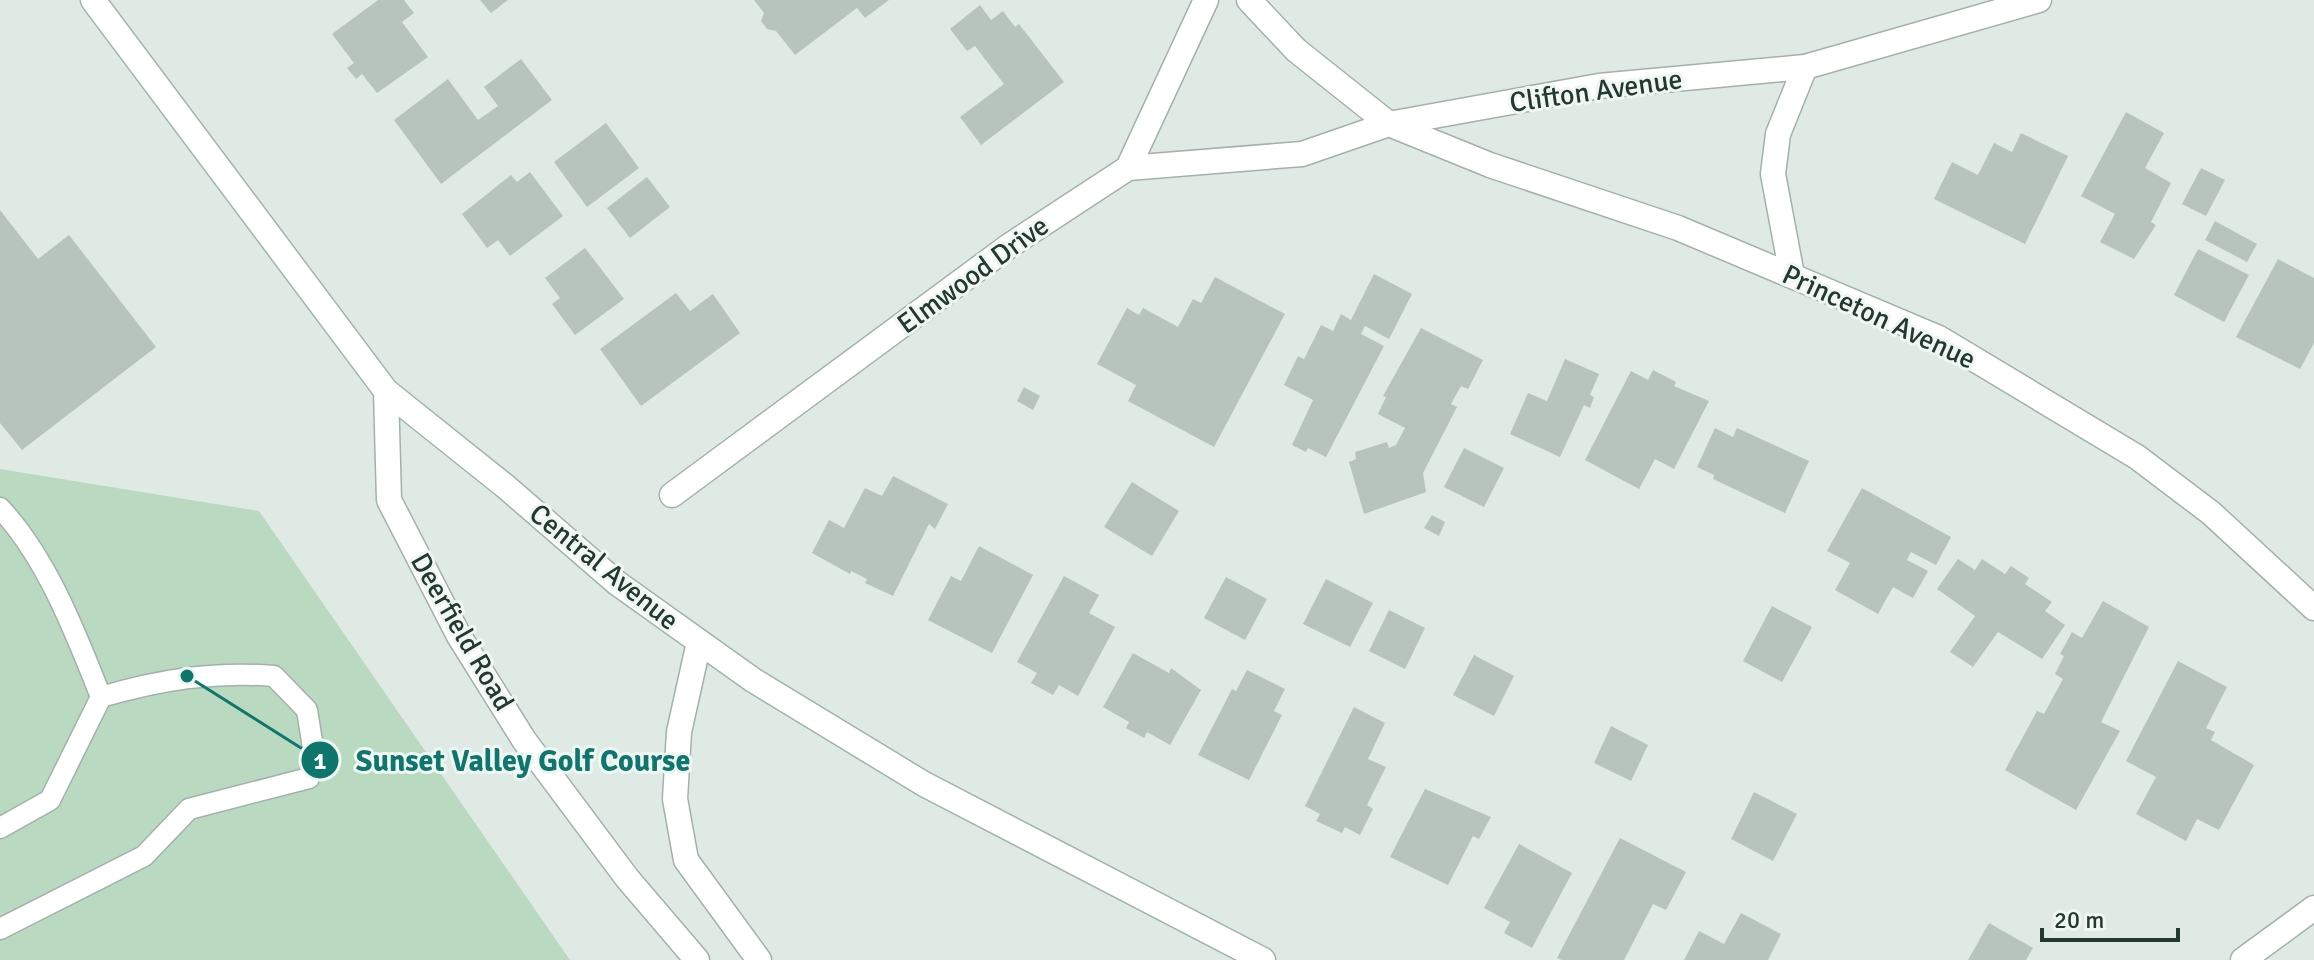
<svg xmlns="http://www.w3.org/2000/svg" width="2314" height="960" font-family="Signika,sans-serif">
<rect width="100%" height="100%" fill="#e0eae5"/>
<path fill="#bad9c1" d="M 0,469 L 259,511 L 570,960 L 0,960 Z"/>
<g fill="#b6c4bd">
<path d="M 378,0 L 404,0 L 414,13 L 402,22 L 428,57 L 377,93 L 362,74 L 356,79 L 347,68 L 354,63 L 332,34 Z"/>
<path d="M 480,0 L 508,0 L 491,13 Z"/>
<path d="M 754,0 L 889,0 L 865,18 L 857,8 L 795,55 L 776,31 L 767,29 L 761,21 L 764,13 Z"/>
<path d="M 980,5 L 991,20 L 1003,11 L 1015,27 L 1019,24 L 1064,82 L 981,145 L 960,117 L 1004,84 L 975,46 L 967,51 L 950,29 Z"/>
<path d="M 521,59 L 552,100 L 441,184 L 394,120 L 448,79 L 478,120 L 498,106 L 484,87 Z"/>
<path d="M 2126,112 L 2164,133 L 2145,168 L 2171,183 L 2151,222 L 2156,225 L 2134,259 L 2100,242 L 2115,214 L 2081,196 Z"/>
<path d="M 606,123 L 639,168 L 587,207 L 554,162 Z"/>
<path d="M 2021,133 L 2068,156 L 2025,244 L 1934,199 L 1952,162 L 1978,175 L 1994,143 L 2012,152 Z"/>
<path d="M 2201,168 L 2225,180 L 2206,216 L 2182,204 Z"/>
<path d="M 530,172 L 563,216 L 510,256 L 498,240 L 487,248 L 462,214 L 511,175 L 517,182 Z"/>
<path d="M 647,177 L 670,207 L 630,238 L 607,208 Z"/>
<path d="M 0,210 L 38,259 L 69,235 L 156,347 L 22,450 L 0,423 Z"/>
<path d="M 2215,221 L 2257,244 L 2247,262 L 2205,240 Z"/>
<path d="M 585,248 L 624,299 L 575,335 L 552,304 L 560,298 L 545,278 Z"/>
<path d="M 2198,249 L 2249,275 L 2224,322 L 2174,295 Z"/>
<path d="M 2278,259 L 2314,278 L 2314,343 L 2300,369 L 2236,337 Z"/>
<path d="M 1374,274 L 1412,294 L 1389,339 L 1365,326 L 1361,334 L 1384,346 L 1326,457 L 1308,448 L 1306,452 L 1292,445 L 1313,400 L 1284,385 L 1298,356 L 1304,359 L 1321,325 L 1333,331 L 1341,314 L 1351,320 Z"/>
<path d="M 1215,277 L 1285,314 L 1214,447 L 1128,401 L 1136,385 L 1097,364 L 1127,308 L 1139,315 L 1143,308 L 1178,327 L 1193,299 L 1201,303 Z"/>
<path d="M 676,293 L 690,311 L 713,294 L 740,333 L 641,406 L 600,349 Z"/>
<path d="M 1421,328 L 1483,360 L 1468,389 L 1461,386 L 1451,404 L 1457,407 L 1423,473 L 1426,492 L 1364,514 L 1349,462 L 1356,459 L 1355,452 L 1387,442 L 1389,448 L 1396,445 L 1405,428 L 1378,414 L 1386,397 L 1383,396 Z"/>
<path d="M 1565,359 L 1599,374 L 1590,395 L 1594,397 L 1590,408 L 1584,405 L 1560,457 L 1510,434 L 1528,393 L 1547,401 Z"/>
<path d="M 1653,370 L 1676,382 L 1674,386 L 1709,401 L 1674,469 L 1655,459 L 1639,489 L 1585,460 L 1631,371 L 1648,380 Z"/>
<path d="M 1024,387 L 1040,396 L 1033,410 L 1017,401 Z"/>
<path d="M 1715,428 L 1733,437 L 1737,428 L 1809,461 L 1785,513 L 1713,479 L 1714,475 L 1697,467 Z"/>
<path d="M 1464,448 L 1504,468 L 1484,507 L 1444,487 Z"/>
<path d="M 893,476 L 948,504 L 935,529 L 929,524 L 893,596 L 865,583 L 867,579 L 851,571 L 850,574 L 812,553 L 829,520 L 844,528 L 865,488 L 882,496 Z"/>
<path d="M 1132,482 L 1179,511 L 1152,556 L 1104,527 Z"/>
<path d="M 1862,488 L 1951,537 L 1936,565 L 1911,552 L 1907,560 L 1928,571 L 1913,598 L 1893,587 L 1878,614 L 1835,590 L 1850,563 L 1827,551 Z"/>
<path d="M 1432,515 L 1445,522 L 1439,536 L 1424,528 Z"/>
<path d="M 979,546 L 1033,575 L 992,653 L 928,620 L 951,576 L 961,581 Z"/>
<path d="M 1958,559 L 1975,570 L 1982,559 L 2005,574 L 2011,566 L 2029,578 L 2025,584 L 2052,602 L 2045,611 L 2065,625 L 2042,659 L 1998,632 L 1973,667 L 1950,652 L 1975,616 L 1937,589 Z"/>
<path d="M 1064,576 L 1099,595 L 1089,613 L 1115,627 L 1078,696 L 1059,685 L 1053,695 L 1031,683 L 1037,673 L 1017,662 Z"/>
<path d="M 1226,577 L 1267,599 L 1245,640 L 1204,618 Z"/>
<path d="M 1326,579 L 1373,603 L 1350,647 L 1303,624 Z"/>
<path d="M 2103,601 L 2149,627 L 2101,722 L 2120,731 L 2076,810 L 2005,770 L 2037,711 L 2044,714 L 2063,679 L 2055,674 L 2064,656 L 2060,654 L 2072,632 L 2082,638 Z"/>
<path d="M 1772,606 L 1812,627 L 1782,682 L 1743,661 Z"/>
<path d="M 1389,610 L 1425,628 L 1405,669 L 1369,651 Z"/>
<path d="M 1133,653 L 1169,673 L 1171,668 L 1201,690 L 1170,745 L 1147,732 L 1144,738 L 1126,728 L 1129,722 L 1103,707 Z"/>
<path d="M 1474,655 L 1514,676 L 1494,716 L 1453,695 Z"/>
<path d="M 2178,661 L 2227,687 L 2206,728 L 2215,732 L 2211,740 L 2254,765 L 2219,830 L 2197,819 L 2186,841 L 2136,814 L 2156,777 L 2126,761 Z"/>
<path d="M 1247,670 L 1285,689 L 1274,711 L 1282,715 L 1249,780 L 1198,755 L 1232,689 L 1236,691 Z"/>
<path d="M 1354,707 L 1385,723 L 1368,759 L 1386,767 L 1367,805 L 1373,809 L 1360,835 L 1345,827 L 1342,833 L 1316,821 L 1320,814 L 1305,806 Z"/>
<path d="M 1611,726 L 1648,745 L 1631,781 L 1594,763 Z"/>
<path d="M 1425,789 L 1491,817 L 1479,839 L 1473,836 L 1448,885 L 1390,857 Z"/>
<path d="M 1754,792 L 1797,814 L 1773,861 L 1731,839 Z"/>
<path d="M 1620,838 L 1686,872 L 1666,910 L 1653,904 L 1624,960 L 1562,960 L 1557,958 Z"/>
<path d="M 1519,844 L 1572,873 L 1532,948 L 1504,933 L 1510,922 L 1484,908 Z"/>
<path d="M 1741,913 L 1781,934 L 1768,960 L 1684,960 L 1699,931 L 1724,944 Z"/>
<path d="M 1989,923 L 2033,948 L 2026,960 L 1968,960 Z"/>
</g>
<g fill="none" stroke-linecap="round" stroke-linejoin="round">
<defs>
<g id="service">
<path d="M 0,508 C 47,558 76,634 101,697"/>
<path d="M 0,828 L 50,800 L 101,697 C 159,680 213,671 274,676 L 307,710 L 314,754 L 309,778 L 189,809 L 144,856 L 0,929"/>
</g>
<g id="minor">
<path d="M 1249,0 L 1296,50 L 1389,124 L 1490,165 L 1678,228 L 1939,338 L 2137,457 L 2211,513 L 2314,608"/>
<path d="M 1128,168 L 1302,154 L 1389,124 L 1599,86 L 1805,67 L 2039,0"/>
<path d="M 1792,275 L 1773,174 L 1778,134 L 1805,67"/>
<path d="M 672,495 L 1009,246 L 1128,168 L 1206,0"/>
<path d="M 2243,960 L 2314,908"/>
</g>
<g id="tertiary">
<path d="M 386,391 L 389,500 L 459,636 L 524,740 L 627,878 L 697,960"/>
<path d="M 699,642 L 679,732 L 675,799 L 686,860 L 759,960"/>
</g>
<path id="secondary" d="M 93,0 L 386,391 L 505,486 L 617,583 L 753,680 L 924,784 L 1263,960"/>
</defs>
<use href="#service" stroke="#a3b1ab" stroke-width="23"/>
<use href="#minor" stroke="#a3b1ab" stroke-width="27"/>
<use href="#tertiary" stroke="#a3b1ab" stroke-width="27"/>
<use href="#secondary" stroke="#a0b4ac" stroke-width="27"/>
<use href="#service" stroke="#fff" stroke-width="20"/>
<use href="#minor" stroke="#fff" stroke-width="24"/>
<use href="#tertiary" stroke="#fff" stroke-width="24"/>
<use href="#secondary" stroke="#fff" stroke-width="24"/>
</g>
<g text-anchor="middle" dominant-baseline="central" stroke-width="6" stroke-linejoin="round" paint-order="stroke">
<g font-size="28" fill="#223831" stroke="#f0f7f3">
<text transform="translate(1596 91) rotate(-8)">Clifton Avenue</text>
<text transform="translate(973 275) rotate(-36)">Elmwood Drive</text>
<text transform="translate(1879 317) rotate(25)">Princeton Avenue</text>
<text transform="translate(604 567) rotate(39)">Central Avenue</text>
<text transform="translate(462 632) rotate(60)">Deerfield Road</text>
</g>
</g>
<path fill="none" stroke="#0f766e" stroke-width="3" d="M187 676L320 760"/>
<g fill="#0f766e" stroke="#f0f7f3" stroke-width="3">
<circle cx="187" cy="676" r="8"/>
<circle cx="320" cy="760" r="20"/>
</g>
<g font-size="24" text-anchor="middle" font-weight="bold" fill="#fff">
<text x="320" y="769">1</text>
</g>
<g font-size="30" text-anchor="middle" font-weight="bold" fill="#0f766e" stroke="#f0f7f3" stroke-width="6" stroke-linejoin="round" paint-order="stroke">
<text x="523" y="771">Sunset Valley Golf Course</text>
</g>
<path d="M2042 928v12h136v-12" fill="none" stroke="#223831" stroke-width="4"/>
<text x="2054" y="928" font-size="24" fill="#223831" stroke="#f0f7f3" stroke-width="6" paint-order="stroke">20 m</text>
</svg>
